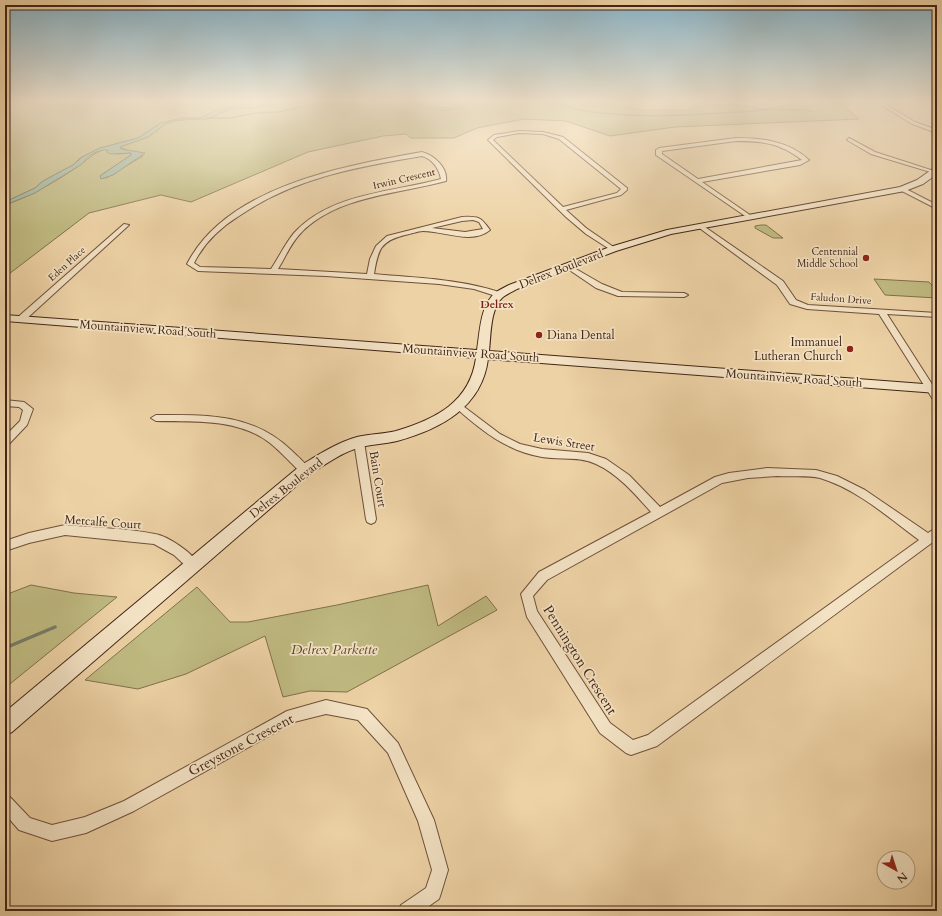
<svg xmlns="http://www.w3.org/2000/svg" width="942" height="916" font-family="Cardo,serif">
<rect width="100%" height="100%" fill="#edd2a5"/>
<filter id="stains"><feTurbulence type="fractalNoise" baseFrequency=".005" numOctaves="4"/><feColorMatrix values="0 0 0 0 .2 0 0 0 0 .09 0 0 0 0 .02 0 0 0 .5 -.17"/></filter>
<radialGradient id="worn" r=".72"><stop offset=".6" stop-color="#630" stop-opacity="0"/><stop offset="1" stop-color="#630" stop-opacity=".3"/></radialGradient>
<g fill="#bfba81" stroke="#81704c">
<path d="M 14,101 L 265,101 L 218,110 L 200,118 L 182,118 L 159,124 L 138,138 L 100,148 L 80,158 L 73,165 L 43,181 L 35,188 L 5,202 L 5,103 Z"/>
<path d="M 312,101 L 409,101 C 424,109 440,111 457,108 L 457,103 L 446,101 L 600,101 L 640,110 L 686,110 L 706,105 L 733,104 L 762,109 L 788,106 L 791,101 L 838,101 L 859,119 L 675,127 L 610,136 L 566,121 L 524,119 L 477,128 L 454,138 L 411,138 L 406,134 L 383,136 L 308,152 L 191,202 L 161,195 L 89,213 L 5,277 L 5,205 C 29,197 59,180 80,165 C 89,159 94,152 106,149 L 118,154 L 131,153 L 131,155 L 100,176 L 106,178 L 143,156 L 119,147 L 148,137 L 167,123 L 172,121 L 212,117 L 228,110 L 241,108 L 256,108 L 270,104 Z"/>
<path d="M 761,225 L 766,225 L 783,238 L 773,238 L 755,228 L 755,226 Z"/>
<path d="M 874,279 L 929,282 L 937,291 L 937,298 L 885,295 Z"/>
<path d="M 31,585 L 74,593 L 117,597 L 5,688 L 5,595 Z"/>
<path d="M 428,585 L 438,626 L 486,596 L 497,610 L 347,692 L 310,691 L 283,697 L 265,636 L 186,674 L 138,689 L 85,680 L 197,587 L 230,622 L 248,622 L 337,605 Z"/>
</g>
<g fill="#9ab8a1" stroke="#777d69">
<path d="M 263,101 L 312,101 L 235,109 L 222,112 L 208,119 L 179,120 L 167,123 L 148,137 L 120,147 L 121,149 L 145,153 L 113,175 L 101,179 L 100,176 L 131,155 L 131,153 L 110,154 L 107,152 L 108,150 C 98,149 87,156 82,164 L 35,193 L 5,205 L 5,202 L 35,188 L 43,181 L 73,165 L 84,156 L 100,148 L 138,138 L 161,123 L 182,118 L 200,118 L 218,110 Z"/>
<path d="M 409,101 C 424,101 441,112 457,106 L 435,101 L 451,102 L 463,106 C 448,115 423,108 409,101 Z"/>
</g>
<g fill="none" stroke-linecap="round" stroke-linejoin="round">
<g stroke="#777d69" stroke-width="1.5">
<path d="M 559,101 L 559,104 C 577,111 596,113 616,114 C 657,118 698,114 740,112 C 764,110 789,108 813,111"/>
<path d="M 207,118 L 230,118 L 256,113 L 278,112 L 329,101"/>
</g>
<path stroke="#777d69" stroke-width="3.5" d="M 5,648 L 55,627"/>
<defs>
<g id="street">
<path d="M 875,101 L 880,101 L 915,122 L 937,130 L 937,133 L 912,124 Z"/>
<path d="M 519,131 L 543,132 L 563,137 L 627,188 L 627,190 L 621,195 L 566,210 L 586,228 L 615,248 L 615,250 L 611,250 L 586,234 L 566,217 L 488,140 L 494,135 ZM 519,133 L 543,134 L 559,139 L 621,189 L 617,193 L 563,207 L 493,140 L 497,137 Z"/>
<path d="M 736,138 C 762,138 789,141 809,160 L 800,165 L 702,182 L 750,215 L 751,216 L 748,218 L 656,155 L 656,150 L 659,148 ZM 736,141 C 763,141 780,143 802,160 L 698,179 L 662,154 L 662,151 Z"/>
<path d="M 849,138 L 875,152 L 937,172 L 937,174 L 871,154 L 847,140 Z"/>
<path d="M 422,152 C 434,155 448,168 446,181 C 398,194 334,196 299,235 C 290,245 285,258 278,269 L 367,274 L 370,259 L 376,246 L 387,236 L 462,217 C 478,216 481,217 490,230 C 472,245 444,231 423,231 C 418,231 411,234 405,235 C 380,241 378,250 374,274 C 417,278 461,279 502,293 L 502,297 L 499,297 L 474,289 L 439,284 L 326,276 L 198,271 L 187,264 C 227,186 344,166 422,152 ZM 422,156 C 432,159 439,168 441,179 C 393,192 330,193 294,233 C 285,244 279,257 271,269 L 200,267 L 194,263 C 204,243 220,228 239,216 C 294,178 357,167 422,156 ZM 473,220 L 479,222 L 483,229 L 465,232 L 432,228 L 462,221 Z"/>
<path d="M 902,187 L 937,205 L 937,209 L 900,190 L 899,189 Z"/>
<path d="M 124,224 L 129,225 L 24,321 L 18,321 L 18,317 Z"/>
<path d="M 698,225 L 702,225 L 783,281 L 796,300 L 808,305 L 937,313 L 937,317 L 887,314 L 937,392 L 937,402 L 934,401 L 879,314 L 807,309 L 790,304 L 777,285 L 698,227 Z"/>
<path d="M 565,265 L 569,265 L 602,284 L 622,292 L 684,293 L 688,295 L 684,297 L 618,296 L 596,288 L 565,267 Z"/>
<path d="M 5,400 L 24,402 L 33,409 L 27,425 L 8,445 L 5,446 L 5,436 L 20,421 L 23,410 L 19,407 L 5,406 Z"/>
<path d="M 459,403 L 500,434 L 520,444 L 542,449 L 588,453 L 606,459 L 629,475 L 660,507 L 715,477 L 729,473 L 767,468 L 816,470 L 837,476 L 865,490 L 928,533 L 937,527 L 937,539 L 657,746 L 631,755 L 626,753 L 600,733 L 527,617 L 521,594 L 539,572 L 651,512 C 635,494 618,474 596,464 C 580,456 560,460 542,457 C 507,451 482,431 456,408 L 454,406 L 456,404 ZM 777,476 C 791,477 807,475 820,478 C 857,489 889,518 919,540 L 648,735 L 633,740 L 610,723 L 537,611 L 533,596 L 547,580 L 722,483 L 748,478 Z"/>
<path d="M 156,415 C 207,415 252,413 291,450 C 297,456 306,463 310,470 L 309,473 L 301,473 C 291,463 281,452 270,443 C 238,418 194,422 156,421 L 151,418 Z"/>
<path d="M 359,438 L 364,442 L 376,519 L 375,522 L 371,524 L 367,522 L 366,519 L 354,442 Z"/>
<path d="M 65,525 C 94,528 127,528 155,534 C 168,536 193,553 198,564 L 196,568 L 192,569 L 188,568 L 174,555 L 154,544 L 65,535 L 29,543 L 5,551 L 5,541 L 29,533 Z"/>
<path d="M 326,700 L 367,709 L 398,743 L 434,820 L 448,870 L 441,893 L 439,899 L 422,911 L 398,911 L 401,905 L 426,888 L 432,870 L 418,821 L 388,753 L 358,720 L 326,714 L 294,722 L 134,811 L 86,833 L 52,841 L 19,830 L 5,814 L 5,794 L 10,797 L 30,818 L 52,825 L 85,817 L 124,801 L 287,711 Z"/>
</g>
<path id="secondary" d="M 934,168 L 937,168 L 937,174 L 923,184 L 905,191 L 671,234 L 616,251 L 517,289 C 512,292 507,294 503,297 C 490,308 491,335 489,351 L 937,385 L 937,393 L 488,359 C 482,407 441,429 397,441 C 385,444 373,444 361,447 C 342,452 326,464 310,474 L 12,732 L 5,735 L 5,712 L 300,466 C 318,455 336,443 357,437 C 370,434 384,434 396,431 C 436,419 470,402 476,358 L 5,321 L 5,315 L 477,350 C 480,332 480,306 495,293 C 499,290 505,287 509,285 L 610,247 L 667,230 L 900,187 L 917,180 Z"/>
</defs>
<use href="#street" stroke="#6e503a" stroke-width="2"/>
<use href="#secondary" stroke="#432516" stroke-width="2"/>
<use href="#street" fill="#f3e2c4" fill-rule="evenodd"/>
<use href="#secondary" fill="#f3e2c4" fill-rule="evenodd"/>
</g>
<linearGradient id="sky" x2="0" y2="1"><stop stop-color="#89b6cc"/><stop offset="0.44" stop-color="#f7ebd6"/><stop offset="1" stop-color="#f7ebd6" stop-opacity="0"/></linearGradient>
<rect width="942" height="229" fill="url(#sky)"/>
<g fill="#8f2418" stroke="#f3e2c4" stroke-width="1.5">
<circle cx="866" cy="258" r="4"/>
<circle cx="539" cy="335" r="4"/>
<circle cx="850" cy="349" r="4"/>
</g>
<g text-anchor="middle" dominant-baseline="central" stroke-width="3.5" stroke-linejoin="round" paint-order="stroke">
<g font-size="10" fill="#432516" stroke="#f3e2c4">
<text transform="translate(404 179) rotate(-13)">Irwin Crescent</text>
<text transform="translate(67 264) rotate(-42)">Eden Place</text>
<text transform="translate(841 299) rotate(4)">Faludon Drive</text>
</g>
<g font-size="10" fill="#432516" stroke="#f3e2c4" text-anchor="end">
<text x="858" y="252">Centennial<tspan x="858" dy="12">Middle School</tspan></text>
</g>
<g font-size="11" font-weight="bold" fill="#7a1f14" stroke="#f3e2c4">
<text x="497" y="304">Delrex</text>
</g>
<g font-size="12" fill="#432516" stroke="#f3e2c4">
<text transform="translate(561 269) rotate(-21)">Delrex Boulevard</text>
<text transform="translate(148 329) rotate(4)">Mountainview Road South</text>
<text transform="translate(471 353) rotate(4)">Mountainview Road South</text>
<text transform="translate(794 378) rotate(4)">Mountainview Road South</text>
<text transform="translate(564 442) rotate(9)">Lewis Street</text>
<text transform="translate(378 479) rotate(81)">Bain Court</text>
<text transform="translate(286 488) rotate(-38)">Delrex Boulevard</text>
<text transform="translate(103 522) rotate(4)">Metcalfe Court</text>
</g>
<g font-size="12" fill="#432516" stroke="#f3e2c4" text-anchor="start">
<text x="547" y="335">Diana Dental</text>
<text x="842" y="342" text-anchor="end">Immanuel<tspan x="842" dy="14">Lutheran Church</tspan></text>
</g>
<g font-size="14" font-style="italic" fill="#5c432b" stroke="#f3e2c4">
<text x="334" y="649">Delrex Parkette</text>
</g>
<g font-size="14" fill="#432516" stroke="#f3e2c4">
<text transform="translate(580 660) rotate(58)">Pennington Crescent</text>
<text transform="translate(241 745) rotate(-28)">Greystone Crescent</text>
</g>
</g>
<rect width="942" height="916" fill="none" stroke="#edd2a5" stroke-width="20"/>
<rect x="6" y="6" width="930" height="904" fill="none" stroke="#432516" stroke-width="2"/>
<rect x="10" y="10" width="922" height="896" fill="none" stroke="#432516"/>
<g transform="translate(896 870) rotate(141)"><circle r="19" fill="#f3e2c4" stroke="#ad967e"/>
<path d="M0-3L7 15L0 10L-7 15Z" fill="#8f2418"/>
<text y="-6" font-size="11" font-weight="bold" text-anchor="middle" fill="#432516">N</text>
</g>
<rect width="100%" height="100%" filter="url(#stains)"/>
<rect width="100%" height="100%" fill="url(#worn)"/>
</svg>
